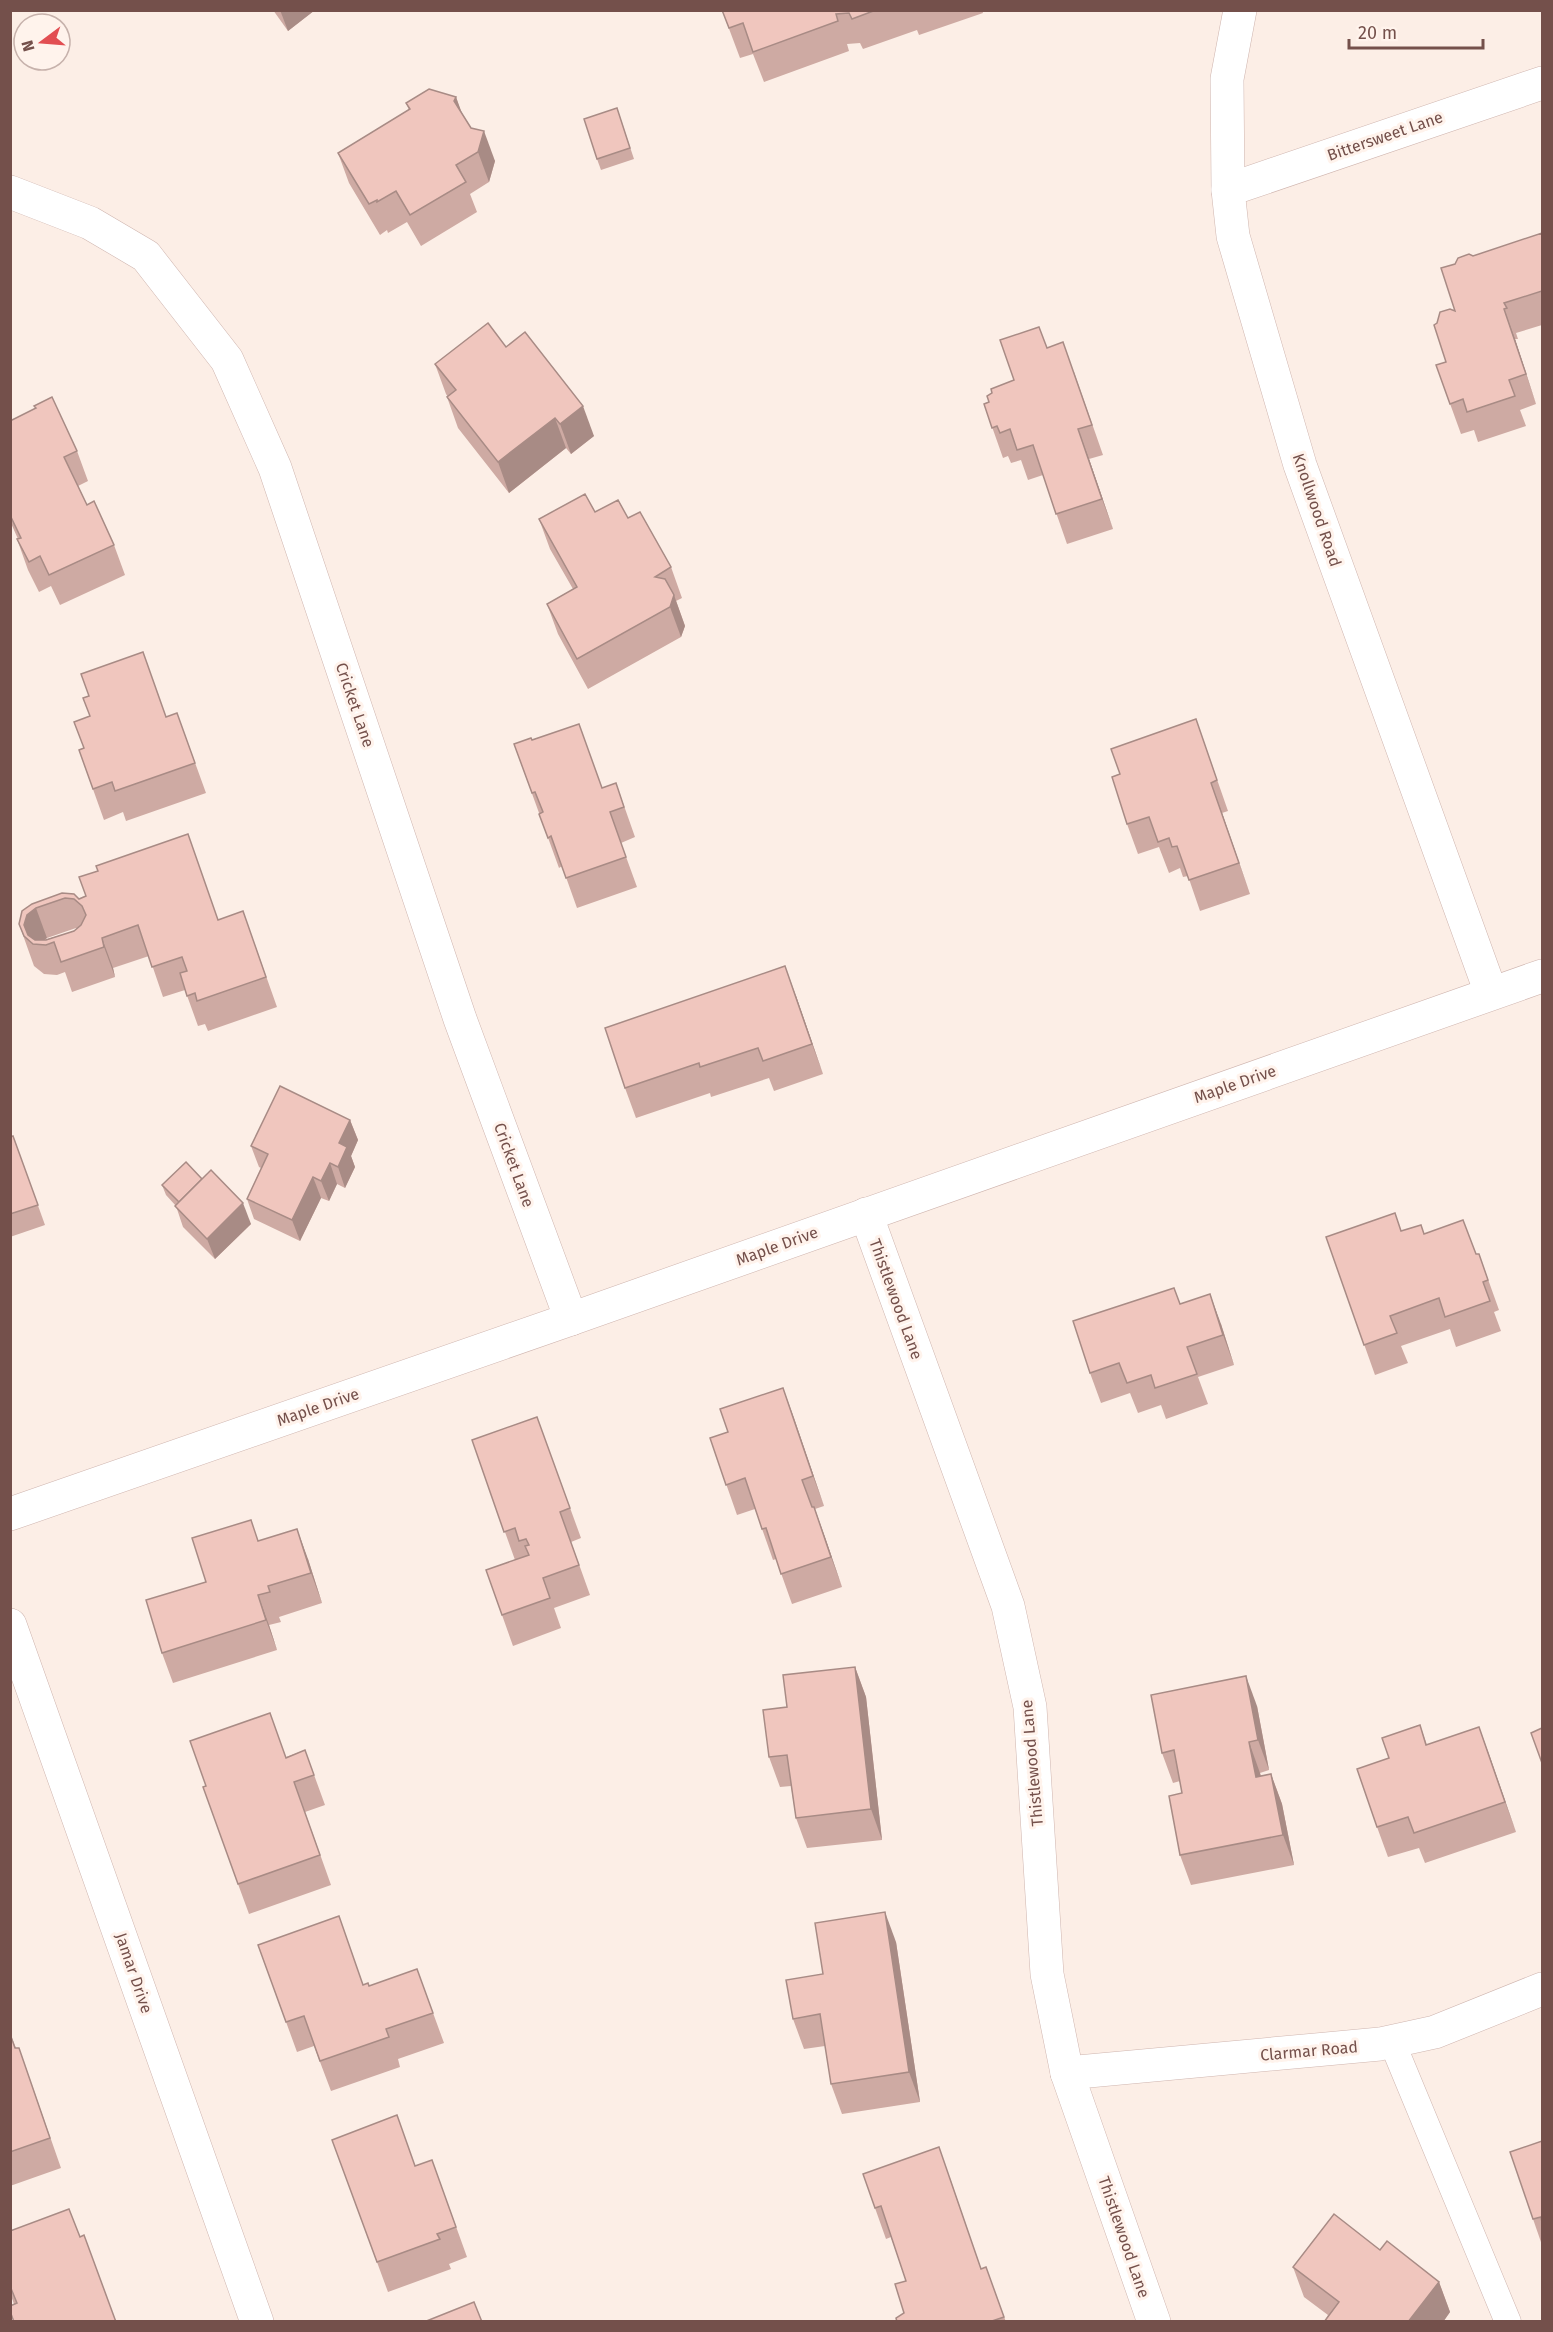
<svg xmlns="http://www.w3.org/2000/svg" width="1553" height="2332" font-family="'Fira Sans',sans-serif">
<rect width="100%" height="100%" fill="#fceee6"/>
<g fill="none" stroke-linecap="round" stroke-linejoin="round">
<defs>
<path id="service" d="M 1392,2042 L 1508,2322"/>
<g id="minor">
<path d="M 1240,10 L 1227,79 L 1228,190 L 1233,236 L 1300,465 L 1491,993"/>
<path d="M 1228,190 L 1542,83"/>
<path d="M 10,192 L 90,223 L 146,256 L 227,360 L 275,468 L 460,1019 L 571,1319"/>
<path d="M 866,1214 L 1008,1606 L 1030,1707 L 1047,1974 L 1067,2073 L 1154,2322"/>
<path d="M 10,1625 L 257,2322"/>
<path d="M 1067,2073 L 1380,2044 L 1435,2032 L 1542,1989"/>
</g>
<path id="tertiary" d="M 10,1514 L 571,1319 L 1542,976"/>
</defs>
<use href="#service" stroke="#cfb5af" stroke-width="27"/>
<use href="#minor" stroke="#cfb5af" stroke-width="34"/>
<use href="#tertiary" stroke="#cfb5af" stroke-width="34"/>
<use href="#service" stroke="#fff" stroke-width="26"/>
<use href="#minor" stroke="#fff" stroke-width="33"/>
<use href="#tertiary" stroke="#fff" stroke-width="33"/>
</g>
<g fill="#ceaaa3" fill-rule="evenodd">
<path d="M 273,10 L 315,10 L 288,31 Z"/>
<path d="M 722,10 L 982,10 L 983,13 L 919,35 L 917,30 L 863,49 L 860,43 L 847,44 L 849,51 L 764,82 L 753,54 L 740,58 Z"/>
<path d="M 456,97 L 461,112 L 471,128 L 495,161 L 489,182 L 470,194 L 477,212 L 421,246 L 407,222 L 388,233 L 387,230 L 380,235 L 349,183 L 338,153 L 409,110 L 406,103 Z"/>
<path d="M 617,108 L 634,159 L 601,170 L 597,159 Z"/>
<path d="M 1542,233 L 1542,325 L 1516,333 L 1518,339 L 1515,339 L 1536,404 L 1520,410 L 1526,426 L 1478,442 L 1474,430 L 1461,434 L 1436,365 L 1446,362 L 1437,323 L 1455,311 L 1455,264 L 1473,256 Z"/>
<path d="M 506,347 L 594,436 L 571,454 L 566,448 L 509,493 L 458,428 L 447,397 L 448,397 L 446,394 L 435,364 Z"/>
<path d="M 1047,348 L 1074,372 L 1103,455 L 1089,459 L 1113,529 L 1067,544 L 1043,475 L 1028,480 L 1021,460 L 1011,463 L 1008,456 L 1003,458 L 984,404 L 989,402 L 992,393 L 1014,380 Z"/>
<path d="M 10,421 L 77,451 L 88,481 L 78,486 L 87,505 L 114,545 L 125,575 L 60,605 L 51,586 L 39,592 L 28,570 L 17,539 L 18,539 L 10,521 Z"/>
<path d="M 595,512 L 628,518 L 671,567 L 682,598 L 676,601 L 685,626 L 681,637 L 588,689 L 558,634 L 547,604 L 573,589 L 550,549 L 539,519 Z"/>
<path d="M 177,713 L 206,793 L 126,821 L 123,812 L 104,820 L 79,750 Z"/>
<path d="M 1196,719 L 1228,811 L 1222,813 L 1250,894 L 1200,911 L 1188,876 L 1183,877 L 1180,868 L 1169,873 L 1159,847 L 1138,854 L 1127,824 L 1120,774 Z"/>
<path d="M 532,740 L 602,788 L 616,783 L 635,837 L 621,843 L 637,887 L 577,908 L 562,866 L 559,868 L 514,744 Z"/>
<path d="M 62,893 L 79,899 L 218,920 L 243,911 L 277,1007 L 208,1031 L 205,1024 L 198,1026 L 185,990 L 163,997 L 149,956 L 113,968 L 115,977 L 72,992 L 65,972 L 57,975 L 44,974 L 34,966 L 19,924 L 22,911 ZM 76,928 L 77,929 L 74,931 L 44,940 L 47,938 Z"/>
<path d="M 796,996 L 823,1074 L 774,1091 L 769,1078 L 711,1097 L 710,1093 L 636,1118 L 625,1088 Z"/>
<path d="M 350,1120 L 358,1140 L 351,1156 L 355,1167 L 345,1188 L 337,1184 L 329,1201 L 321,1198 L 300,1241 L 254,1219 L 247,1199 L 261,1168 L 259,1167 L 251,1146 Z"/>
<path d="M 13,1136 L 45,1225 L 10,1237 L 10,1137 Z"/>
<path d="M 202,1179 L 251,1224 L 215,1259 L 183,1227 L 176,1206 L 166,1195 L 162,1185 Z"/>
<path d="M 1395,1213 L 1401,1231 L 1424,1234 L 1476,1254 L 1479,1254 L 1499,1310 L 1494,1312 L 1501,1331 L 1456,1347 L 1450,1329 L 1401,1346 L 1408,1363 L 1375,1375 L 1326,1237 Z"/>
<path d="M 1180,1304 L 1221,1324 L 1234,1365 L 1198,1377 L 1208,1404 L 1166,1419 L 1161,1405 L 1138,1413 L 1130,1393 L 1101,1403 L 1090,1373 Z"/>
<path d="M 783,1388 L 824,1506 L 815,1509 L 842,1587 L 792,1604 L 776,1559 L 773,1560 L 755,1509 L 737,1515 L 710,1438 L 728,1432 Z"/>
<path d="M 537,1417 L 581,1538 L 571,1542 L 590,1595 L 554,1608 L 561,1628 L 513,1646 L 486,1570 L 515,1560 L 472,1440 Z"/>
<path d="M 259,1541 L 308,1559 L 322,1603 L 279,1617 L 281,1622 L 269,1625 L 277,1650 L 173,1683 L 162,1653 L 206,1582 Z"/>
<path d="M 855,1667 L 866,1697 L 882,1840 L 807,1848 L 796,1818 L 791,1786 L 780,1787 L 769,1757 L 787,1707 Z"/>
<path d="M 1257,1706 L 1269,1770 L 1260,1773 L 1261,1776 L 1271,1774 L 1282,1804 L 1294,1865 L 1191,1885 L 1180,1855 L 1182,1793 L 1180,1781 L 1173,1783 L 1162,1753 Z"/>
<path d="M 1420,1725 L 1427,1745 L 1479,1727 L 1516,1832 L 1425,1863 L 1419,1848 L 1388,1857 L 1377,1827 L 1389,1758 Z"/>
<path d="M 305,1750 L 325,1805 L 305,1812 L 331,1885 L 249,1914 L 238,1884 L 286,1757 Z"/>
<path d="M 896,1942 L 920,2102 L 842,2114 L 831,2084 L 825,2046 L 804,2049 L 793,2019 L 823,1974 Z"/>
<path d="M 258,1945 L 363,1984 L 369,1986 L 417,1969 L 444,2043 L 398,2059 L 400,2067 L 331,2091 L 314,2046 L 297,2052 Z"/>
<path d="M 10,2033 L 16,2048 L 19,2048 L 61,2168 L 10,2186 Z"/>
<path d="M 332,2140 L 415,2166 L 432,2160 L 467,2257 L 449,2264 L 451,2269 L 388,2292 Z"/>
<path d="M 1542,2141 L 1542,2245 L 1533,2219 Z"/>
<path d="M 950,2178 L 981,2269 L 986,2267 L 1006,2322 L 897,2322 L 904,2313 L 906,2281 L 891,2237 L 886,2239 L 875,2208 Z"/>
<path d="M 11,2235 L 80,2237 L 116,2322 L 14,2304 L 10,2293 Z"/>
<path d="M 1380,2250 L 1439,2282 L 1450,2312 L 1443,2322 L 1324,2322 L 1328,2315 L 1304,2297 L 1293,2267 Z"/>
</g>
<g fill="#a88b85">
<path d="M 280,10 L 315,10 L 288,31 Z"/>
<path d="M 456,97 L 467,127 L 454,101 Z"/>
<path d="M 484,131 L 495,161 L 489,182 L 478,152 Z"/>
<path d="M 1504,309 L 1515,339 L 1536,404 L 1526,374 Z"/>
<path d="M 583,406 L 594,436 L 571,454 L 560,424 Z"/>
<path d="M 555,418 L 566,448 L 509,493 L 498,462 Z"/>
<path d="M 1078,429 L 1089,459 L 1113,529 L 1102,499 Z"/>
<path d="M 674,595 L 685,626 L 681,637 L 670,607 Z"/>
<path d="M 1211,783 L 1222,813 L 1250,894 L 1239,863 Z"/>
<path d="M 36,908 L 47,938 L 38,945 L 30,942 L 24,925 L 27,915 Z"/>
<path d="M 102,938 L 113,968 L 115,977 L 104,947 Z"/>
<path d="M 785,966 L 796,996 L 823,1074 L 812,1044 Z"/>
<path d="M 350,1120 L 358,1140 L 351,1156 L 355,1167 L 345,1188 L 338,1167 L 339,1143 Z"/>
<path d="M 330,1163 L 337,1184 L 329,1201 L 321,1181 Z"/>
<path d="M 313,1177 L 321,1198 L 300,1241 L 292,1220 Z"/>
<path d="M 243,1203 L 251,1224 L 215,1259 L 207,1239 Z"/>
<path d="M 1210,1294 L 1221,1324 L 1234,1365 L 1223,1335 Z"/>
<path d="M 783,1388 L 794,1418 L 824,1506 L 813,1476 Z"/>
<path d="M 814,1507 L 825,1537 L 842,1587 L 831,1557 Z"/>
<path d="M 297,1529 L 308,1559 L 322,1603 L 311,1573 Z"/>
<path d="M 258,1595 L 269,1625 L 277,1650 L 266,1620 Z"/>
<path d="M 855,1667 L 866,1697 L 882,1840 L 871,1809 Z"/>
<path d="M 1246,1676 L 1257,1706 L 1269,1770 L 1258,1740 Z"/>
<path d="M 1479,1727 L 1490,1757 L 1516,1832 L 1505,1802 Z"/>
<path d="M 1249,1742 L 1260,1773 L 1267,1808 L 1256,1777 Z"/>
<path d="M 1271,1774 L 1282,1804 L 1294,1865 L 1283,1835 Z"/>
<path d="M 885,1912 L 896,1942 L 920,2102 L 909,2072 Z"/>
<path d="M 1439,2282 L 1450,2312 L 1443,2322 L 1408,2322 Z"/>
</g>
<g fill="#f0c6be" stroke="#a88b85" stroke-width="1.5" fill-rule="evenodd">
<path d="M 722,10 L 876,10 L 852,19 L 849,13 L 836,14 L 838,21 L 753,52 L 743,23 L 729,28 Z"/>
<path d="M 429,89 L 456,97 L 454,101 L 471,128 L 484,131 L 478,152 L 456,165 L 466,182 L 410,215 L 396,191 L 377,202 L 377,200 L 369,204 L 338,153 L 410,109 L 406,103 Z"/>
<path d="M 617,108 L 630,148 L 597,159 L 584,119 Z"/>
<path d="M 1542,233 L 1542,291 L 1504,303 L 1507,308 L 1504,309 L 1526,374 L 1509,380 L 1515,396 L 1467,412 L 1463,399 L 1450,404 L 1436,365 L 1446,362 L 1434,325 L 1437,323 L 1440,312 L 1450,309 L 1455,311 L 1441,268 L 1455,264 L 1458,258 L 1469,254 L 1473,256 Z"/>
<path d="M 488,323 L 506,347 L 525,332 L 583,406 L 560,424 L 555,418 L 498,462 L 447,397 L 456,390 L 435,364 Z"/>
<path d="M 1039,327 L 1047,348 L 1063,342 L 1092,425 L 1078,429 L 1102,499 L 1056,514 L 1033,445 L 1017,450 L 1010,429 L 1000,433 L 997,426 L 992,428 L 984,404 L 989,402 L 987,396 L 992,393 L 991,389 L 1014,380 L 1000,340 Z"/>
<path d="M 52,397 L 77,451 L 64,457 L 87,505 L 94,501 L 114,545 L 49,575 L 40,556 L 29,562 L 17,539 L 21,538 L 10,515 L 10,421 L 36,408 L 34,406 Z"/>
<path d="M 585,494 L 595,512 L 618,500 L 628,518 L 640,512 L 671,567 L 655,577 L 665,579 L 674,595 L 670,607 L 577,659 L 547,604 L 577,587 L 539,519 Z"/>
<path d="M 143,652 L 166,717 L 177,713 L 195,763 L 115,791 L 112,782 L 93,789 L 79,750 L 84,748 L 74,722 L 90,716 L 83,698 L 89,696 L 81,674 Z"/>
<path d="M 1196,719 L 1217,780 L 1211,783 L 1239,863 L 1189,880 L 1177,846 L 1172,847 L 1169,838 L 1158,842 L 1149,817 L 1127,824 L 1112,777 L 1120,774 L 1111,749 Z"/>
<path d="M 579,724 L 602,788 L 616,783 L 624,807 L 610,812 L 626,857 L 566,878 L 551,836 L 548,838 L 539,814 L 543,812 L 535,792 L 532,793 L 514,744 L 531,738 L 532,740 Z"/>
<path d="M 188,834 L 218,920 L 243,911 L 266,977 L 197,1001 L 195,993 L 187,996 L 180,973 L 187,971 L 182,957 L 152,967 L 138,925 L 102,938 L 104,947 L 61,962 L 54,942 L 46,945 L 33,944 L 24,936 L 19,924 L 22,911 L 32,904 L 62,893 L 74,894 L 79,899 L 86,896 L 79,877 L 98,871 L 96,866 ZM 65,898 L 74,899 L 82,906 L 86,915 L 81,925 L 74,931 L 46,940 L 35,940 L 28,935 L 24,925 L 27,915 L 36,908 Z"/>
<path d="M 785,966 L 812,1044 L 763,1061 L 758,1048 L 700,1067 L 699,1063 L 625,1088 L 605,1028 Z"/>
<path d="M 280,1086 L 350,1120 L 339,1143 L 347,1147 L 338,1167 L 330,1163 L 321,1181 L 313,1177 L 292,1220 L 247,1199 L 268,1154 L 251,1146 Z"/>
<path d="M 13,1136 L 38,1205 L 10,1214 L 10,1137 Z"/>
<path d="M 186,1162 L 202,1179 L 179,1202 L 162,1185 Z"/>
<path d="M 211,1170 L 243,1203 L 207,1239 L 175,1206 Z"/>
<path d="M 1395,1213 L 1401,1231 L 1421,1225 L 1424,1234 L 1463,1220 L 1476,1254 L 1479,1254 L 1488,1280 L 1483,1282 L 1490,1301 L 1445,1317 L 1439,1298 L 1390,1316 L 1397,1333 L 1364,1345 L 1326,1237 Z"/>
<path d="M 1174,1288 L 1180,1304 L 1210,1294 L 1223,1335 L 1187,1347 L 1197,1374 L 1155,1388 L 1151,1375 L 1127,1383 L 1119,1363 L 1090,1373 L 1073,1321 Z"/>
<path d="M 783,1388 L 813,1476 L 802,1480 L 812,1507 L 814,1507 L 831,1557 L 781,1574 L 766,1528 L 762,1529 L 745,1478 L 726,1485 L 710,1438 L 728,1432 L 720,1409 Z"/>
<path d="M 537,1417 L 570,1508 L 560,1512 L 579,1565 L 543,1578 L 550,1598 L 502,1615 L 486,1570 L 529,1555 L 525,1546 L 529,1545 L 526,1539 L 519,1541 L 515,1528 L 504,1532 L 472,1440 Z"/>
<path d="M 251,1520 L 258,1541 L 297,1529 L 311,1573 L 268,1586 L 270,1592 L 258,1595 L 266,1620 L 162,1653 L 146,1600 L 206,1582 L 192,1538 Z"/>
<path d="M 855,1667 L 871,1809 L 796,1818 L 787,1755 L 769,1757 L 763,1710 L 787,1707 L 783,1675 Z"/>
<path d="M 1246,1676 L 1258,1740 L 1249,1742 L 1256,1777 L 1271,1774 L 1283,1835 L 1180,1855 L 1169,1796 L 1182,1793 L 1174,1750 L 1162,1753 L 1151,1695 Z"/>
<path d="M 270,1713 L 286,1758 L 305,1750 L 314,1775 L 294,1782 L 320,1855 L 238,1884 L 203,1787 L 206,1786 L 190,1741 Z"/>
<path d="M 1420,1725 L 1426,1745 L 1479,1727 L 1505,1802 L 1414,1833 L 1408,1817 L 1377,1827 L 1357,1769 L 1389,1758 L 1382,1738 Z"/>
<path d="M 1542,1728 L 1542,1763 L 1531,1733 Z"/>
<path d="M 885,1912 L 909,2072 L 831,2084 L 820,2014 L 793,2019 L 786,1980 L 823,1974 L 815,1923 Z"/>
<path d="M 339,1916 L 363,1985 L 368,1983 L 369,1986 L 417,1969 L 433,2013 L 386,2029 L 389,2037 L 320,2061 L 304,2016 L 286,2022 L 258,1945 Z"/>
<path d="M 10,2034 L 15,2048 L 19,2048 L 50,2138 L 10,2152 Z"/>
<path d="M 397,2115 L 415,2166 L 432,2160 L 456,2227 L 437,2234 L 440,2239 L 377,2262 L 332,2140 Z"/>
<path d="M 1542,2141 L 1542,2222 L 1541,2217 L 1533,2219 L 1510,2152 Z"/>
<path d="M 939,2147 L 981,2269 L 986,2267 L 1004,2317 L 989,2322 L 897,2322 L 896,2318 L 904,2313 L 895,2284 L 906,2281 L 881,2206 L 875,2208 L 863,2174 Z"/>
<path d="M 69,2209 L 80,2237 L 84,2235 L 116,2322 L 14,2322 L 10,2311 L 10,2306 L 17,2303 L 10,2286 L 10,2231 Z"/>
<path d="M 1334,2214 L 1380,2250 L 1387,2241 L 1439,2282 L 1408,2322 L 1324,2322 L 1339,2302 L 1293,2267 Z"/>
<path d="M 474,2302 L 482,2322 L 424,2322 Z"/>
</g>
<g text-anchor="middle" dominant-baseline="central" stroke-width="6" stroke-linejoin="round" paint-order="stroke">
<g font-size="16" fill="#74504b" stroke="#fff3ec">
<text transform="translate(1385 136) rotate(-19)">Bittersweet Lane</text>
<text transform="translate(1317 510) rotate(71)">Knollwood Road</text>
<text transform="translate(355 705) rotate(71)">Cricket Lane</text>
<text transform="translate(1235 1084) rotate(-19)">Maple Drive</text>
<text transform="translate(514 1165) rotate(70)">Cricket Lane</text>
<text transform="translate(777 1246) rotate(-20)">Maple Drive</text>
<text transform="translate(896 1299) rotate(70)">Thistlewood Lane</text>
<text transform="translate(318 1407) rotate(-19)">Maple Drive</text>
<text transform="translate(1032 1763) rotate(-95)">Thistlewood Lane</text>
<text transform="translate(134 1973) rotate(71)">Jamar Drive</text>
<text transform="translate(1309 2051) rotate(-5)">Clarmar Road</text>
<text transform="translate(1124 2237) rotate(71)">Thistlewood Lane</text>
</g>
</g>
<rect width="1553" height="2332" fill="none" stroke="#74504b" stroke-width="24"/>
<g transform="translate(42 42) rotate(254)"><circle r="28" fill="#fff3ec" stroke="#c7b2ac" stroke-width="1.5"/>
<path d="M0-4.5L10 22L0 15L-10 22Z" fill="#e24e52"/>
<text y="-9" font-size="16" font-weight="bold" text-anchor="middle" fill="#74504b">N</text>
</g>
<path d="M1349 39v9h134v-9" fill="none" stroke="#74504b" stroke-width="3"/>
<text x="1358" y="39" font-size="18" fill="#74504b" stroke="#fff3ec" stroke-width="4.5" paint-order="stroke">20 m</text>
</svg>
